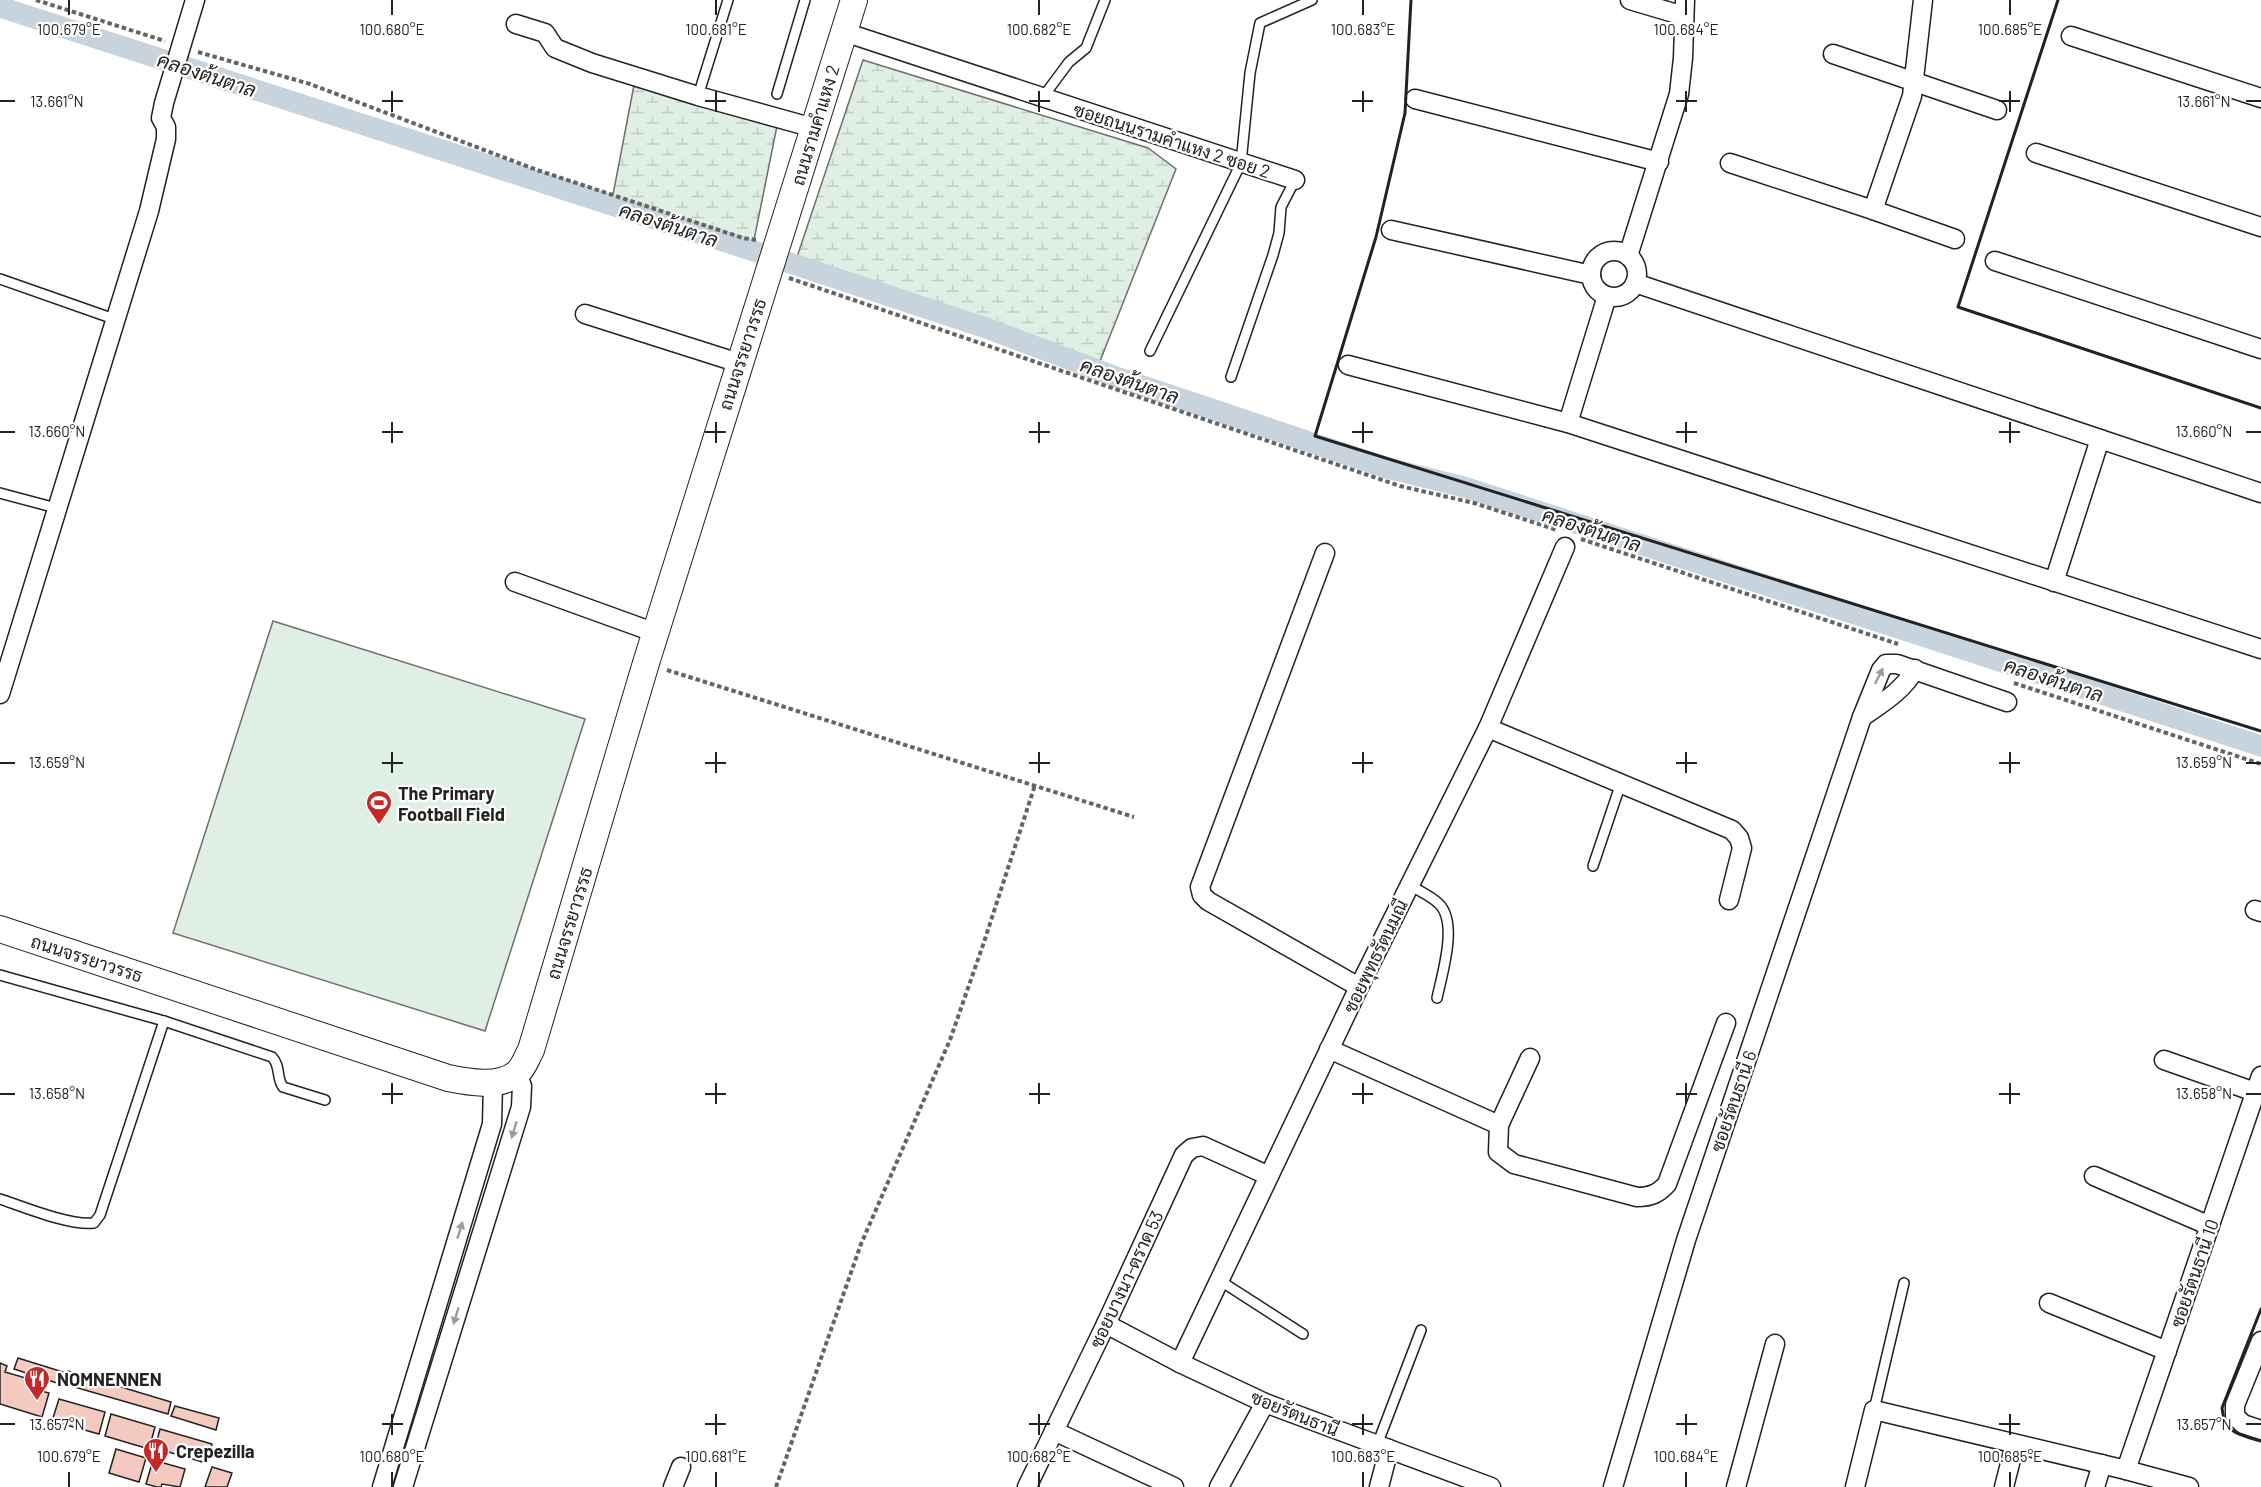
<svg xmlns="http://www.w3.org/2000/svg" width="2261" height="1487" font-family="Barlow,Sarabun,sans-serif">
<defs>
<pattern id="wetland-marsh" width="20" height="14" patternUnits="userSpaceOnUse" patternTransform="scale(1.5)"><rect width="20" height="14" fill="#e0efe3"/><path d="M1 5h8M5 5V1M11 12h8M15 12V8" fill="none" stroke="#c0cdc2"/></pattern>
</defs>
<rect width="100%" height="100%" fill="#fff"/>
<g fill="url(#wetland-marsh)" stroke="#6f6f6f" stroke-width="1.5">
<path d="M 863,60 L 1148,148 L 1176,169 L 1100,361 L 797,257 Z"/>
<path d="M 634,85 L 777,126 L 753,245 L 612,200 Z"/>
</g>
<path fill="#e0efe3" stroke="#6f6f6f" stroke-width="1.5" d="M 273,621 L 585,719 L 485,1031 L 173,933 Z"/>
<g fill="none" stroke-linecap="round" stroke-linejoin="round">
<path stroke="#c7d3dd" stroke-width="21" d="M 0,7 L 763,254 L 986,328 L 1119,378 L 1387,468 L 1464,487 L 2261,746"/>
</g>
<g fill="#f3c9c0" stroke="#222" stroke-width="1.5">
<path d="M 18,1358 L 63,1372 L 60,1384 L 14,1369 Z"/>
<path d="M 0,1363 L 7,1366 L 5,1372 L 36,1381 L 34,1389 L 49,1393 L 42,1417 L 0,1404 Z"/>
<path d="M 68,1371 L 171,1402 L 168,1414 L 64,1384 Z"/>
<path d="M 59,1399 L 105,1412 L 99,1434 L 52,1421 Z"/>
<path d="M 175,1406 L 219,1418 L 216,1430 L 171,1416 Z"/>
<path d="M 111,1414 L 155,1427 L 149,1449 L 105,1436 Z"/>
<path d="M 160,1429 L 212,1444 L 206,1463 L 155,1448 Z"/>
<path d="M 116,1449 L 146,1458 L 139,1482 L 109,1473 Z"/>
<path d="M 153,1460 L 185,1469 L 180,1487 L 162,1484 L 161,1487 L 157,1487 L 146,1484 Z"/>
<path d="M 212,1467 L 232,1473 L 227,1487 L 205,1487 Z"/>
</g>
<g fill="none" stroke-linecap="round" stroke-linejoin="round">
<defs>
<g id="lane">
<path d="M 777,94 L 805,0"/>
<path d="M 698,96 L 728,0"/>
<path d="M 1043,97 L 1069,62 L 1086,48 L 1105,0"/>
<path d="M 0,279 L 114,319"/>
<path d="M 1150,351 L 1241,163 L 1250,73 L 1260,23 L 1312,0"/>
<path d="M 1231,377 L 1273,255 L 1279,233 L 1281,207 L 1295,180"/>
<path d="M 0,493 L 56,508"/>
<path d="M 1593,866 L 1621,783"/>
<path d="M 1410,885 C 1419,891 1431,896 1438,903 C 1459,921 1442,974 1437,998"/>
<path d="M 0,975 L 164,1021 L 272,1057 C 281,1066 276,1078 283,1087 L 325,1100"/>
<path d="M 0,1199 C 24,1207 70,1226 94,1223 L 100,1215 L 164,1021"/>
<path d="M 1219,1280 L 1303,1334"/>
<path d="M 1874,1410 L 1904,1283"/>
<path d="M 1377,1445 L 1421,1330"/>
</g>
<g id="street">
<path d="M 1630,0 L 1684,16"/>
<path d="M 516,24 L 545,33 L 555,48 L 592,63 L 698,96 L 814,128"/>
<path d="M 844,32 L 1295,180"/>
<path d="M 2071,36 L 2261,98"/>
<path d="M 1833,54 L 1997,110"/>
<path d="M 1415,99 L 1659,162"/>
<path d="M 2036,153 L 2261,227"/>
<path d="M 1730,163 L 1873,210 L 1912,96 L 1923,0"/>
<path d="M 1873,210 L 1955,239"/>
<path d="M 1391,230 L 1591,275"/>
<circle cx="1614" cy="274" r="23"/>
<path d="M 1628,256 L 1679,94 L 1683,58 L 1685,0"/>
<path d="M 1995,261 L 2261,349"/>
<path d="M 1635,283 L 2261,493"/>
<path d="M 585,314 L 739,363"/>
<path d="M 1348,365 L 1568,423 L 2261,649"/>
<path d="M 1568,423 L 1607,296"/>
<path d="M 1325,553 L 1200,887 L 1202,895 L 1208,901 L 1359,987"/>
<path d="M 515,582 L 656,633"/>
<path d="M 2054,582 L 2100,439"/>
<path d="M 0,694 L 149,211 L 166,139 L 166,127 L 161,118 L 164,103 L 195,0"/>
<path d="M 1862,717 C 1881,704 1904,690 1915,669"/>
<path d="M 1488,728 L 1732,830 L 1739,838 L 1742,848 L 1729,900"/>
<path d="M 2255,910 L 2261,912"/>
<path d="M 1329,1049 L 1499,1125"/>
<path d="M 1530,1058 L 1499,1125 L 1498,1152 L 1514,1164 L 1637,1197 C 1650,1197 1658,1194 1667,1184 L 1726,1023"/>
<path d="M 2164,1060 L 2255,1092"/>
<path d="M 2094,1176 L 2210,1226"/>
<path d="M 2049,1303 L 2167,1351"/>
<path d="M 1106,1324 L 1180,1363 L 1265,1403 L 1491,1487"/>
<path d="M 2261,1341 L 2235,1405 L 2235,1416 L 2243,1424 L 2261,1430"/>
<path d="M 1180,1363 L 1359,987 L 1488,728 L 1565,547"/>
<path d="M 1054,1431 L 1174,1487"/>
<path d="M 2126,1470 L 2261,1076"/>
<path d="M 382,1487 L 492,1124 L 493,1083"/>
<path d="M 403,1487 L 521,1107 L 522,1086 L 517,1074"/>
<path d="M 673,1487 L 681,1467"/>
<path d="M 1027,1487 L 1106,1324 L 1184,1155 L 1192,1148 L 1203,1146 L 1269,1176"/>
<path d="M 1219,1487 L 1265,1403"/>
<path d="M 1379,1487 L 1389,1449"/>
<path d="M 1613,1487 L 1686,1240 L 1862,717 L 1881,670 L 1886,664 L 1897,664 L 2007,702"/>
<path d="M 1736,1487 L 1775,1344"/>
<path d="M 1855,1487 L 1874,1410 L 2126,1470 L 2189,1487"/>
<path d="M 2004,1487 L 2015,1444"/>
<path d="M 2095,1487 L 2102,1464"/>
</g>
<path id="secondary" d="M 0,929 L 448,1078 C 468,1082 498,1088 516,1074 C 523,1069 527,1057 531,1050 L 646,663 L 854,0"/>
</defs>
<use href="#lane" stroke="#222" stroke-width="12"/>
<use href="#street" stroke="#222" stroke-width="21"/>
<use href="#secondary" stroke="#222" stroke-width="28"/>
<g stroke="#646464" stroke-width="4" stroke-dasharray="4.5 3" stroke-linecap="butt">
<path d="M 36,0 L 165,41"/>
<path d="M 198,52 L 310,84 L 537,170 L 743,238 L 756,240"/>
<path d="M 789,278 L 1400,486 L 1474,503 L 1557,530"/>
<path d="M 1581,539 L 1898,644"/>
<path d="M 667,670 L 1134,817"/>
<path d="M 2014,683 L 2261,764"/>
<path d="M 776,1487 L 861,1244 L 950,1040 L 984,942 L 1035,785"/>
</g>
<use href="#lane" stroke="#fff" stroke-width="9"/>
<use href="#street" stroke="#fff" stroke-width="18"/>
<use href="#secondary" stroke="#fff" stroke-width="26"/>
<g stroke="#222" stroke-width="3">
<path d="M 1411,0 L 1405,113 L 1376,237 L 1315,436 L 2261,731"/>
<path d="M 2058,0 L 1958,307 L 2261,408"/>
<path d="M 2261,1309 L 2222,1408 C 2224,1433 2239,1435 2261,1441"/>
</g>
</g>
<defs><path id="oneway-solid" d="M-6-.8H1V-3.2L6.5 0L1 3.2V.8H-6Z" transform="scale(1.5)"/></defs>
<g fill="#9c9c9c">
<use href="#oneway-solid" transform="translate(1879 676) rotate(-63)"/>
<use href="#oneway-solid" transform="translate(514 1130) rotate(107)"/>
<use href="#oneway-solid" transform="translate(460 1230) rotate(-73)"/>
<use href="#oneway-solid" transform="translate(456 1316) rotate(107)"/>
</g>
<path fill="none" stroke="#222" stroke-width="2" d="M 69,0 L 69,15M 392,0 L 392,15M 716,0 L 716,15M 1039,0 L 1039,15M 1363,0 L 1363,15M 1686,0 L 1686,15M 2010,0 L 2010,15M 392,91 L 392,112M 716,91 L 716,112M 1039,91 L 1039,112M 1363,91 L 1363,112M 1686,91 L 1686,112M 2010,91 L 2010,112M 0,101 L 15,101M 382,101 L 403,101M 705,101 L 726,101M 1029,101 L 1050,101M 1352,101 L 1373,101M 1676,101 L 1697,101M 1999,101 L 2020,101M 2246,101 L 2261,101M 392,422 L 392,443M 716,422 L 716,443M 1039,422 L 1039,443M 1363,422 L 1363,443M 1686,422 L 1686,443M 2010,422 L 2010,443M 0,432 L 15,432M 382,432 L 403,432M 705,432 L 726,432M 1029,432 L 1050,432M 1352,432 L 1373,432M 1676,432 L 1697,432M 1999,432 L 2020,432M 2246,432 L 2261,432M 392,752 L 392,773M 716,752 L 716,773M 1039,752 L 1039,773M 1363,752 L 1363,773M 1686,752 L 1686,773M 2010,752 L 2010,773M 0,763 L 15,763M 382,763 L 403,763M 705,763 L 726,763M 1029,763 L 1050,763M 1352,763 L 1373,763M 1676,763 L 1697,763M 1999,763 L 2020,763M 2246,763 L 2261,763M 392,1083 L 392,1104M 716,1083 L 716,1104M 1039,1083 L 1039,1104M 1363,1083 L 1363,1104M 1686,1083 L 1686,1104M 2010,1083 L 2010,1104M 0,1094 L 15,1094M 382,1094 L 403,1094M 705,1094 L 726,1094M 1029,1094 L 1050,1094M 1352,1094 L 1373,1094M 1676,1094 L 1697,1094M 1999,1094 L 2020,1094M 2246,1094 L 2261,1094M 392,1414 L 392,1435M 716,1414 L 716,1435M 1039,1414 L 1039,1435M 1363,1414 L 1363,1435M 1686,1414 L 1686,1435M 2010,1414 L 2010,1435M 0,1424 L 15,1424M 382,1424 L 403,1424M 705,1424 L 726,1424M 1029,1424 L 1050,1424M 1352,1424 L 1373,1424M 1676,1424 L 1697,1424M 1999,1424 L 2020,1424M 2246,1424 L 2261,1424M 69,1472 L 69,1487M 392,1472 L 392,1487M 716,1472 L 716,1487M 1039,1472 L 1039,1487M 1363,1472 L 1363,1487M 1686,1472 L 1686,1487M 2010,1472 L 2010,1487"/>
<defs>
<symbol id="stadium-pin" viewBox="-11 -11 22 30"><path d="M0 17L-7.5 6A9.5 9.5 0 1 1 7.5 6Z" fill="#c62828" stroke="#fff"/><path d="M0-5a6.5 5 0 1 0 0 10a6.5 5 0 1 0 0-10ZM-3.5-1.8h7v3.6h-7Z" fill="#fff"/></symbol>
<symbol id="restaurant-pin" viewBox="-11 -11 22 30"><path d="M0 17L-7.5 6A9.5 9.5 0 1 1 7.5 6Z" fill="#c62828" stroke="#fff"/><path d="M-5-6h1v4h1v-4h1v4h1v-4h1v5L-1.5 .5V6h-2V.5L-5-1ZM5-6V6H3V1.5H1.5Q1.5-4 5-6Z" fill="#fff"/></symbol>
</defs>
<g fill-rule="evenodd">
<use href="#stadium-pin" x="364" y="788" width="30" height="40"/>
<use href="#restaurant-pin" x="22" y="1364" width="30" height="40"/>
<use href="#restaurant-pin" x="141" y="1436" width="30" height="40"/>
</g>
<g text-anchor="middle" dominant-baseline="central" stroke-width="4.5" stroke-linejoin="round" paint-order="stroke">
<g font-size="18" fill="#222" stroke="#fff">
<text transform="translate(815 125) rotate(-73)">ถนนรามคำแหง 2</text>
<text transform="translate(1172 140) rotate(18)">ซอยถนนรามคำแหง 2 ซอย 2</text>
<text transform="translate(742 354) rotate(-72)">ถนนจรรยาวรรธ</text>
<text transform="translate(569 923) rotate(-73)">ถนนจรรยาวรรธ</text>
<text transform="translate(1375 956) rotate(-64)">ซอยพุทธรัตนมณี</text>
<text transform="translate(87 958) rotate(18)">ถนนจรรยาวรรธ</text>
<text transform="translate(1733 1101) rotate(-71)">ซอยรัตนธานี 6</text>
<text transform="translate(2194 1273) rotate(-71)">ซอยรัตนธานี 10</text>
<text transform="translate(1126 1279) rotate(-65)">ซอยบางนา-ตราด 53</text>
<text transform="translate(1295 1413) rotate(22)">ซอยรัตนธานี</text>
</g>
<g font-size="18" font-weight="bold" fill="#222" stroke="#fff" text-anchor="start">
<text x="398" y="793">The Primary<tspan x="398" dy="21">Football Field</tspan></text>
<text x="57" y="1379">NOMNENNEN</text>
<text x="176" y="1451">Crepezilla</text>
</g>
<g font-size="20" font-style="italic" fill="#222" stroke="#fff">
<text transform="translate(207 74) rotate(18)">คลองต้นตาล</text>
<text transform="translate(669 224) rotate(18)">คลองต้นตาล</text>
<text transform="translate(1130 380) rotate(19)">คลองต้นตาล</text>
<text transform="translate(1592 529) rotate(18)">คลองต้นตาล</text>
<text transform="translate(2054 679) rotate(18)">คลองต้นตาล</text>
</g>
</g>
<g font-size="15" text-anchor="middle" fill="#222" stroke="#fff" stroke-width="4.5" stroke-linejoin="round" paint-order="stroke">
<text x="69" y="35">100.679°E</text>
<text x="392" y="35">100.680°E</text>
<text x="716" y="35">100.681°E</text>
<text x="1039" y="35">100.682°E</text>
<text x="1363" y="35">100.683°E</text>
<text x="1686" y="35">100.684°E</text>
<text x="2010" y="35">100.685°E</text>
<text x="57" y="107">13.661°N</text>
<text x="2204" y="107">13.661°N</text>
<text x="57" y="437">13.660°N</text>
<text x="2204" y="437">13.660°N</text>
<text x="57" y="768">13.659°N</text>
<text x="2204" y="768">13.659°N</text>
<text x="57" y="1099">13.658°N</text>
<text x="2204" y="1099">13.658°N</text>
<text x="57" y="1430">13.657°N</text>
<text x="2204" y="1430">13.657°N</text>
<text x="69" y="1462">100.679°E</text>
<text x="392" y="1462">100.680°E</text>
<text x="716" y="1462">100.681°E</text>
<text x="1039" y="1462">100.682°E</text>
<text x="1363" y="1462">100.683°E</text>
<text x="1686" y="1462">100.684°E</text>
<text x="2010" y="1462">100.685°E</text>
</g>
</svg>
